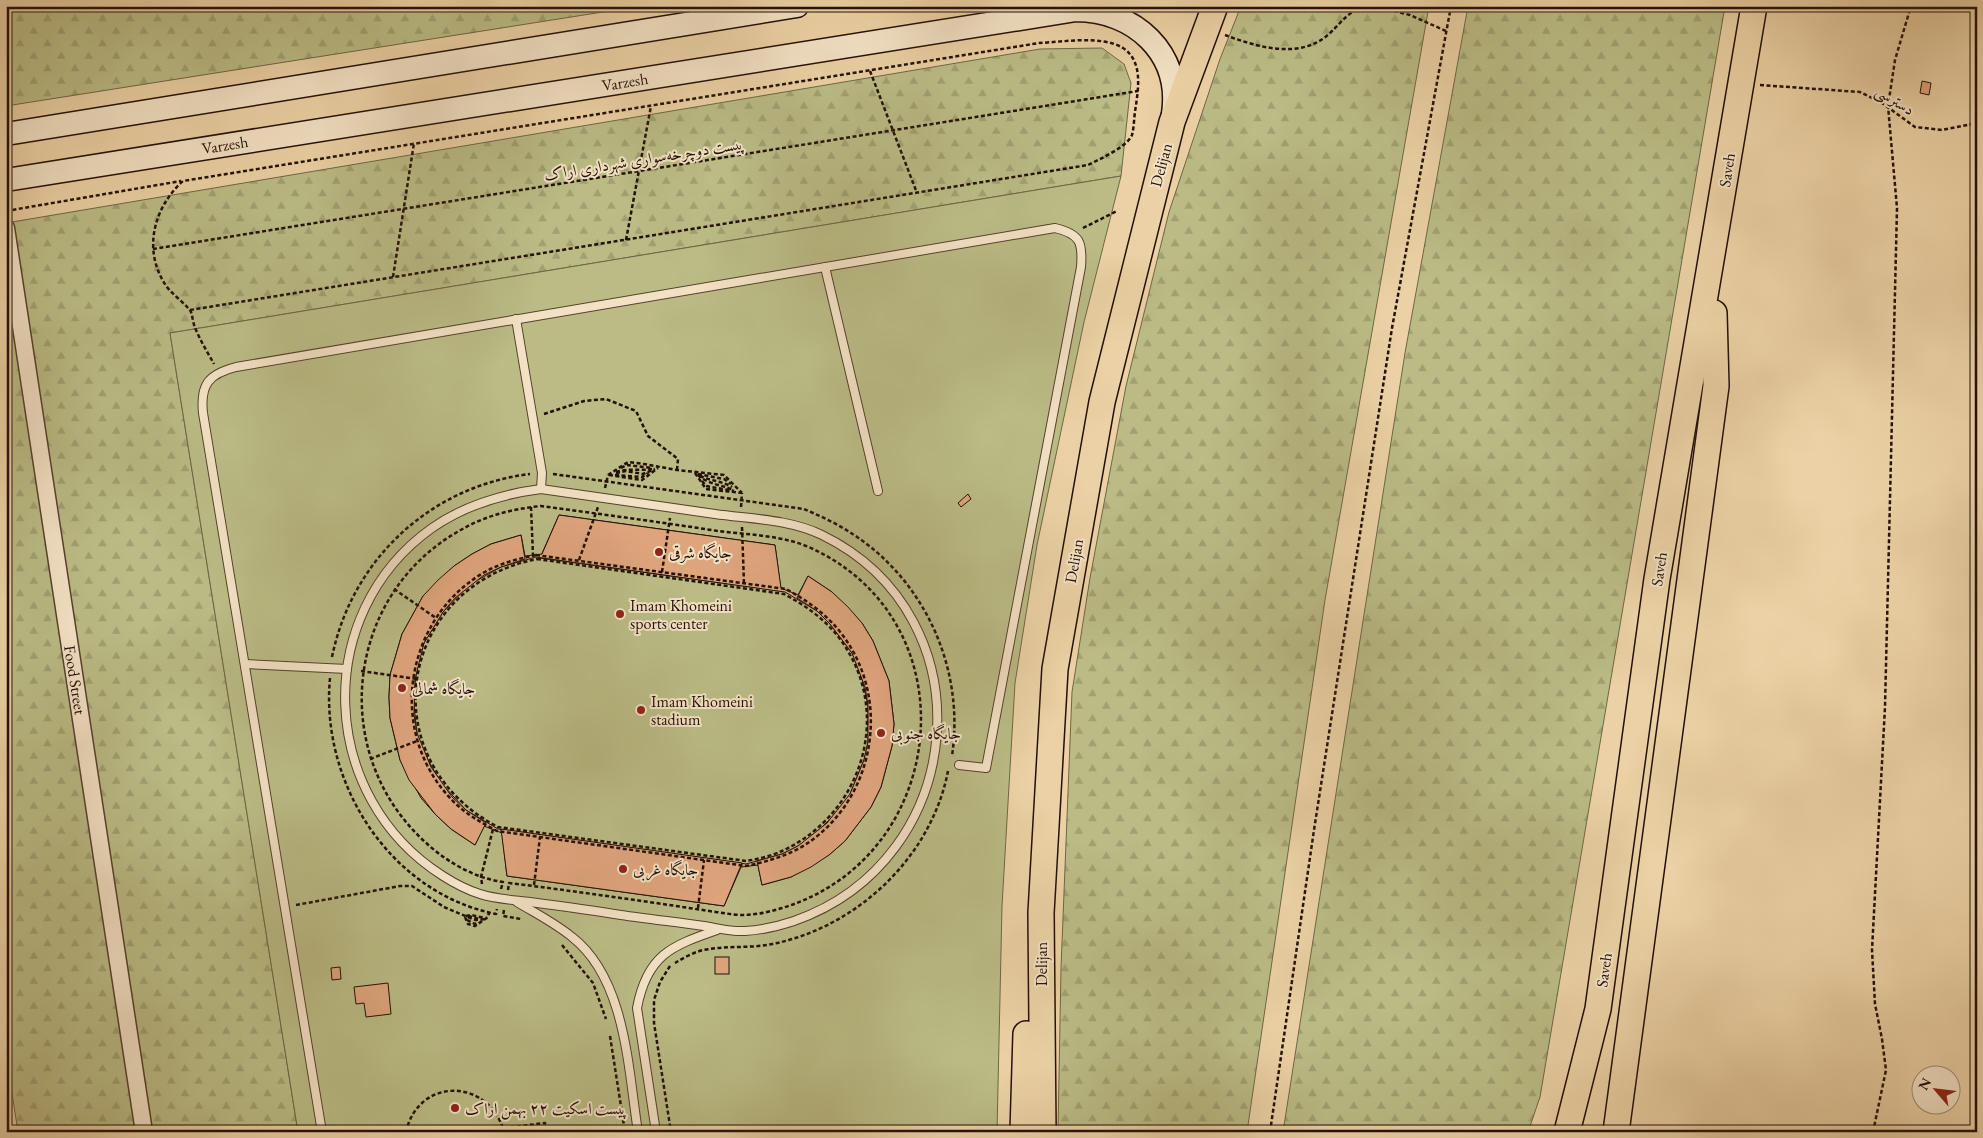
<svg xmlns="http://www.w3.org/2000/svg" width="1983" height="1138" font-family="'EB Garamond',Amiri,serif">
<defs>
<pattern id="forest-firs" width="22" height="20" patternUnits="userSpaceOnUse" patternTransform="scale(1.25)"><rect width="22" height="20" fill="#babb85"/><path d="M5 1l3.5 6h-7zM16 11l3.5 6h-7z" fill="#a0a071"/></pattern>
</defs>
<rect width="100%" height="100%" fill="#ebd1a5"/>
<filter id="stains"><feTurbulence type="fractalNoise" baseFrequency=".004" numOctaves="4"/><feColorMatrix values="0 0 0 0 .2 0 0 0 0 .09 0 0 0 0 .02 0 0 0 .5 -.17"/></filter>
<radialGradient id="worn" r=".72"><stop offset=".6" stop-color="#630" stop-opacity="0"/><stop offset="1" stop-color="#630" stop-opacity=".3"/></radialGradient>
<g fill="url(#forest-firs)" stroke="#6f6646">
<path d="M 6,6 L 641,6 L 6,106 Z"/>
<path d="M 1241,6 L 1429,6 L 1325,600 L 1247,1132 L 1058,1132 L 1061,968 L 1072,692 L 1090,578 L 1126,386 L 1169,212 L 1220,59 Z"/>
<path d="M 1468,6 L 1725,6 L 1540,1097 L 1528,1132 L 1283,1132 L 1405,353 Z"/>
<path d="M 1102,48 L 1124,64 L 1131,83 L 1121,176 L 170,333 L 298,1132 L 18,1132 L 6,1055 L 6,223 L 1040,49 Z"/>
</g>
<path fill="#babb85" stroke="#6f6646" d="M 1121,176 L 1084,322 L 1037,545 L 1015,683 L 1002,906 L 997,1132 L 298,1132 L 170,333 Z"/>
<g fill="#dea57d" stroke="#241007" fill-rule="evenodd">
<path d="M 1922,81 L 1931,83 L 1929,95 L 1920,93 Z"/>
<path d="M 968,494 L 971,499 L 961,507 L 958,503 Z"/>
<path d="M 559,515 L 775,545 L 781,591 L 540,558 Z"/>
<path d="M 559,515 L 775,545 L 781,588 L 798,595 L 808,576 L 832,592 L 862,623 L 873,641 L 889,681 L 894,724 L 892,746 L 881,787 L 871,807 L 845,841 L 829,855 L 791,877 L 762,885 L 758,865 L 741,867 L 724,906 L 507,876 L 502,833 L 484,826 L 475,845 L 451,829 L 435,814 L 421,798 L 400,760 L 390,718 L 389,697 L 390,675 L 402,634 L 423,596 L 454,566 L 472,554 L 491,544 L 521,535 L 525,556 L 542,554 ZM 536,557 L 785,592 L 817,611 L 830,624 L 852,653 L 860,670 L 868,705 L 868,742 L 864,760 L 850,794 L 840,809 L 814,835 L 798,846 L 782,854 L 746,864 L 498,829 L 466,810 L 441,783 L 423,751 L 417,733 L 413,697 L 418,661 L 424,643 L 443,612 L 469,585 L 501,567 Z"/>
<path d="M 521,535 L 525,559 L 501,567 L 484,575 L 455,598 L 443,612 L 424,643 L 415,679 L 414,715 L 417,733 L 431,767 L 452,797 L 466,810 L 486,823 L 475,845 L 451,829 L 435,814 L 409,780 L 400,760 L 390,718 L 389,697 L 390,675 L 402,634 L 423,596 L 438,580 L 454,566 L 472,554 L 491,544 Z"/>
<path d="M 808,576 L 832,592 L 848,607 L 862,623 L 873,641 L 889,681 L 894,724 L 892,746 L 881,787 L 871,807 L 845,841 L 829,855 L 811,867 L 791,877 L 762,885 L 757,861 L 782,854 L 798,846 L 827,823 L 850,794 L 864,760 L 868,742 L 868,705 L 865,687 L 852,653 L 830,624 L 817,611 L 797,598 Z"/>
<path d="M 501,829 L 742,863 L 724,906 L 507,876 Z"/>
<rect x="715" y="957" width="14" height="17"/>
<path d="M 340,967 L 341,979 L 332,980 L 331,968 Z"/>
<path d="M 388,983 L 391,1014 L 366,1017 L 364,1003 L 356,1004 L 354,987 Z"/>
</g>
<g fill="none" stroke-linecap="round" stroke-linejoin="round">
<defs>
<g id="lane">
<path d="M 825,267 L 878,491"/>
<path d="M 516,319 L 542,473 L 541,489"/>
<path d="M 541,489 C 599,497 657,506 715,514 C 751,519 789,519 822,535 C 990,617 969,860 794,921 C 779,926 762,930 745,931 C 732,932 717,928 704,926 C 676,922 648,919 621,915 C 590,910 560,906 530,902 C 514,900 495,899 480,894 C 467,890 454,883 443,876 C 318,797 311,614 432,528 C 465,505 502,494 541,489 Z"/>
<path d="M 245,664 L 347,669"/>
<path d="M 517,902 C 535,913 555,923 572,937 C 626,979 628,1069 638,1132"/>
<path d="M 322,1132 L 203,413 C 200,384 209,374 236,367 L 1055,228 C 1080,234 1083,242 1081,267 L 986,768 L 959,765"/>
<path d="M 656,1132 L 637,1008 C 647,955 671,946 717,930"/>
</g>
<path id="street" d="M 6,228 L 144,1132"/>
<g id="secondary">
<path d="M 6,134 L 797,6"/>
<path d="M 6,180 L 1076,10 C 1134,10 1182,53 1173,114"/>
</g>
<g id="primary">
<path d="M 1023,1132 L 1026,1034"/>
<path d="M 1043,1132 L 1041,913 L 1055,669 L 1102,402 L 1172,122 L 1215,6"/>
<path d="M 1567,1132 L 1598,1009 L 1657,579 L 1754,6"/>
<path d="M 1616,1132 L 1716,386 L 1714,313"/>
</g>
</defs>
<use href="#lane" stroke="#56402e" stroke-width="10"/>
<use href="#street" stroke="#56402e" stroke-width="19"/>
<use href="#secondary" stroke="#241007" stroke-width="25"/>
<use href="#primary" stroke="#241007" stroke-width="28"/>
<g stroke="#241007" stroke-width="2.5" stroke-dasharray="4 2.5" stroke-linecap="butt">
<path d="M 1375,6 L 1410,15 L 1446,31"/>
<path d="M 1225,35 C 1257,47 1300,60 1329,34 C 1344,20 1348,10 1370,6"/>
<path d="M 870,71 L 917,193"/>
<path d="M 1760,85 L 1860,92 L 1882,103 L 1915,127 L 1942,130 L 1977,123"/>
<path d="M 6,211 L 181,181"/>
<path d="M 1083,228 L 1117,211"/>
<path d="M 626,240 L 651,106"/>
<path d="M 153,249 L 1138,91"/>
<path d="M 393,277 L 414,143"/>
<path d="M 190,310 L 1088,165 C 1100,159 1127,147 1132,135 C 1134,128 1134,118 1135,112 C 1138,90 1144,62 1123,48 C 1102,35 1063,42 1039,43 L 183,181 C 153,208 142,252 167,287 C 172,294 189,307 191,312 C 193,318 193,324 196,330 C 201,342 208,353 214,364"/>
<path d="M 544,414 L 584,401 L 606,399 L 636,411 L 648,436 L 678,459 L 677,470"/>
<path d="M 621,468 L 627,465 L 652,468"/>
<path d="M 616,472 C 628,468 639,471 652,469"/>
<path d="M 616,473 L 626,471 L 643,474 L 655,469"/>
<path d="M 695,473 L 706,489 L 742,493"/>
<path d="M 553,474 L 804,509 C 820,516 836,523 851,533 C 925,580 965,669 952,756"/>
<path d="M 698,474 L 724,479 L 731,484"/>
<path d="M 608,475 L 628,462 L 644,464 L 677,470 L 724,475 L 742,493"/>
<path d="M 609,475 L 642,480 L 658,468"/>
<path d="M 615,475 L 642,477 L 648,473"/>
<path d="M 698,475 C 709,485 720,484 733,490"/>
<path d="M 700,476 C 711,481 722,481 732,487"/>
<path d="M 702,481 L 706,486 L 734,491"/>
<path d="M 605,488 L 608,475"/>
<path d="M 531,507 L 533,555"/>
<path d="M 741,507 L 742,493"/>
<path d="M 742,527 L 744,584"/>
<path d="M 536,555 L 786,589 C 808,601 829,616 844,637 C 893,705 873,805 800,848 C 783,857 765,862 746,866 L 497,831 C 480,822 464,813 451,799 C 387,732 404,620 483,573 C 500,563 518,559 536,555 Z"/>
<path d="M 537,559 L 784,594 C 806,606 825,619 840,639 C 894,712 863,814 782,851 C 771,856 758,859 746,861 L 498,827 C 371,761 396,587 537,559 Z"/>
<path d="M 579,560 L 598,507"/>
<path d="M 662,572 L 670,518"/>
<path d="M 394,589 L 436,618"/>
<path d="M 332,657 C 352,559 431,486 530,474"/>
<path d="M 361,671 L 417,679"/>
<path d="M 330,678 C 320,783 390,893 496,914 L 497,909"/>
<path d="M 370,759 L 417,741"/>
<path d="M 482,884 L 481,877 L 493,829"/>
<path d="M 534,885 L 540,837"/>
<path d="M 501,889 L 503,882 C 468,877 436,855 413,830 C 329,739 351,592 459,531 C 484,516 512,509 541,506 C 600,514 659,522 718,531 C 749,535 784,535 813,549 C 973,624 949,858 782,908 C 769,912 755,915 742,915 C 733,915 725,913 716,912 C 696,909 676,906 656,903 C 607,896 558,889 509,883 L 508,890"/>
<path d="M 296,905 L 400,886 L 412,886 L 444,907 L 470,918 L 476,920 L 486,919"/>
<path d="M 698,908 L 704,860"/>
<path d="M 504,910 L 503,916 L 521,919"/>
<path d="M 466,916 L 471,915 L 485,918"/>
<path d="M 468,916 L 479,919"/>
<path d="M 465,917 L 468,924 L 475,926 L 488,917 L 489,913"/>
<path d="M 467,920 L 475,924 L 478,923"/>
<path d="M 562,945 L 593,983 L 606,1019"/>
<path d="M 675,963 C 685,957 697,950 710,949 C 729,946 748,948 767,945 C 854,930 931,859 948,771"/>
<path d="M 670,966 L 660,982 L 654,1000 L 654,1023 L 671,1132"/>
<path d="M 610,1036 L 625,1132"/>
<path d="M 504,1128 L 545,1123 L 546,1132"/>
<path d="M 406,1132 C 418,1077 489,1077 504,1132"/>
<path d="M 1270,1132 L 1314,830 L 1392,328 L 1451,6"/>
<path d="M 1873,1132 L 1886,1070 L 1882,1039 L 1875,1004 L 1872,950 L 1885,707 L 1897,208 L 1888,106 L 1895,60 L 1911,6"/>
</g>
<use href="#lane" stroke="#f2e1c4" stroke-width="8"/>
<use href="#street" stroke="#f2e1c4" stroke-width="16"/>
<use href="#secondary" stroke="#f2e1c4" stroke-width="22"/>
<use href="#primary" stroke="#ebd1a5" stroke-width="25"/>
</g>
<g fill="#8f2418" stroke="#f2e1c4" stroke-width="2">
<circle cx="659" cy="552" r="5"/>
<circle cx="620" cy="614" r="5"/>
<circle cx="402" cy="688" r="5"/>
<circle cx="641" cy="710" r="5"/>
<circle cx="881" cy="733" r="5"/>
<circle cx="623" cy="869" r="5"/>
<circle cx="455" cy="1108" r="5"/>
</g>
<g text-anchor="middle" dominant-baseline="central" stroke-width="4" stroke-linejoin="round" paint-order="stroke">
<g font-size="16" fill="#241007" stroke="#f2e1c4">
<text transform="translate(625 82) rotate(-9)">Varzesh</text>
<text transform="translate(1895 100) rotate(32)">دسترسی</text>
<text transform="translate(225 145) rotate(-9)">Varzesh</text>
<text transform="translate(644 159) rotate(-9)">پیست دوچرخه‌سواری شهرداری اراک</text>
<text transform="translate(1161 165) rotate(-75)">Delijan</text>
<text transform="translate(1727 170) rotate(-81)">Saveh</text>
<text transform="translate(1074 561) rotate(-80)">Delijan</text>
<text transform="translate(1659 569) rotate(-81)">Saveh</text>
<text transform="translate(75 680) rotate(81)">Food Street</text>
<text transform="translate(1041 964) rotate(-90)">Delijan</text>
<text transform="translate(1604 970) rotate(-82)">Saveh</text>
</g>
<g font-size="16" fill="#241007" stroke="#f2e1c4" text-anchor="start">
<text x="669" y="552">جایگاه شرقی</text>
<text x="630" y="605">Imam Khomeini<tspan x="630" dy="18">sports center</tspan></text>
<text x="412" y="688">جایگاه شمالی</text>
<text x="651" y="701">Imam Khomeini<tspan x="651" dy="18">stadium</tspan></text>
<text x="891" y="733">جایگاه جنوبی</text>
<text x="633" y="869">جایگاه غربی</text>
<text x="465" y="1108">پیست اسکیت ۲۲ بهمن اراک</text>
</g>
</g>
<rect width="1983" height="1138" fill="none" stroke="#ebd1a5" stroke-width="25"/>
<rect x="8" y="8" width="1968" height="1123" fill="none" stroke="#241007" stroke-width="2.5"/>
<rect x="12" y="12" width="1958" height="1113" fill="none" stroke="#241007"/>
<g transform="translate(1936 1090) rotate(298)"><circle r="24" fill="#f2e1c4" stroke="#a08d78"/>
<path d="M0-4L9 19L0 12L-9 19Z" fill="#8f2418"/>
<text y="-8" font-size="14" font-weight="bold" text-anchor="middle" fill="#241007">N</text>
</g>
<rect width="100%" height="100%" filter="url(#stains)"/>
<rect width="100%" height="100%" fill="url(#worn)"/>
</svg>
